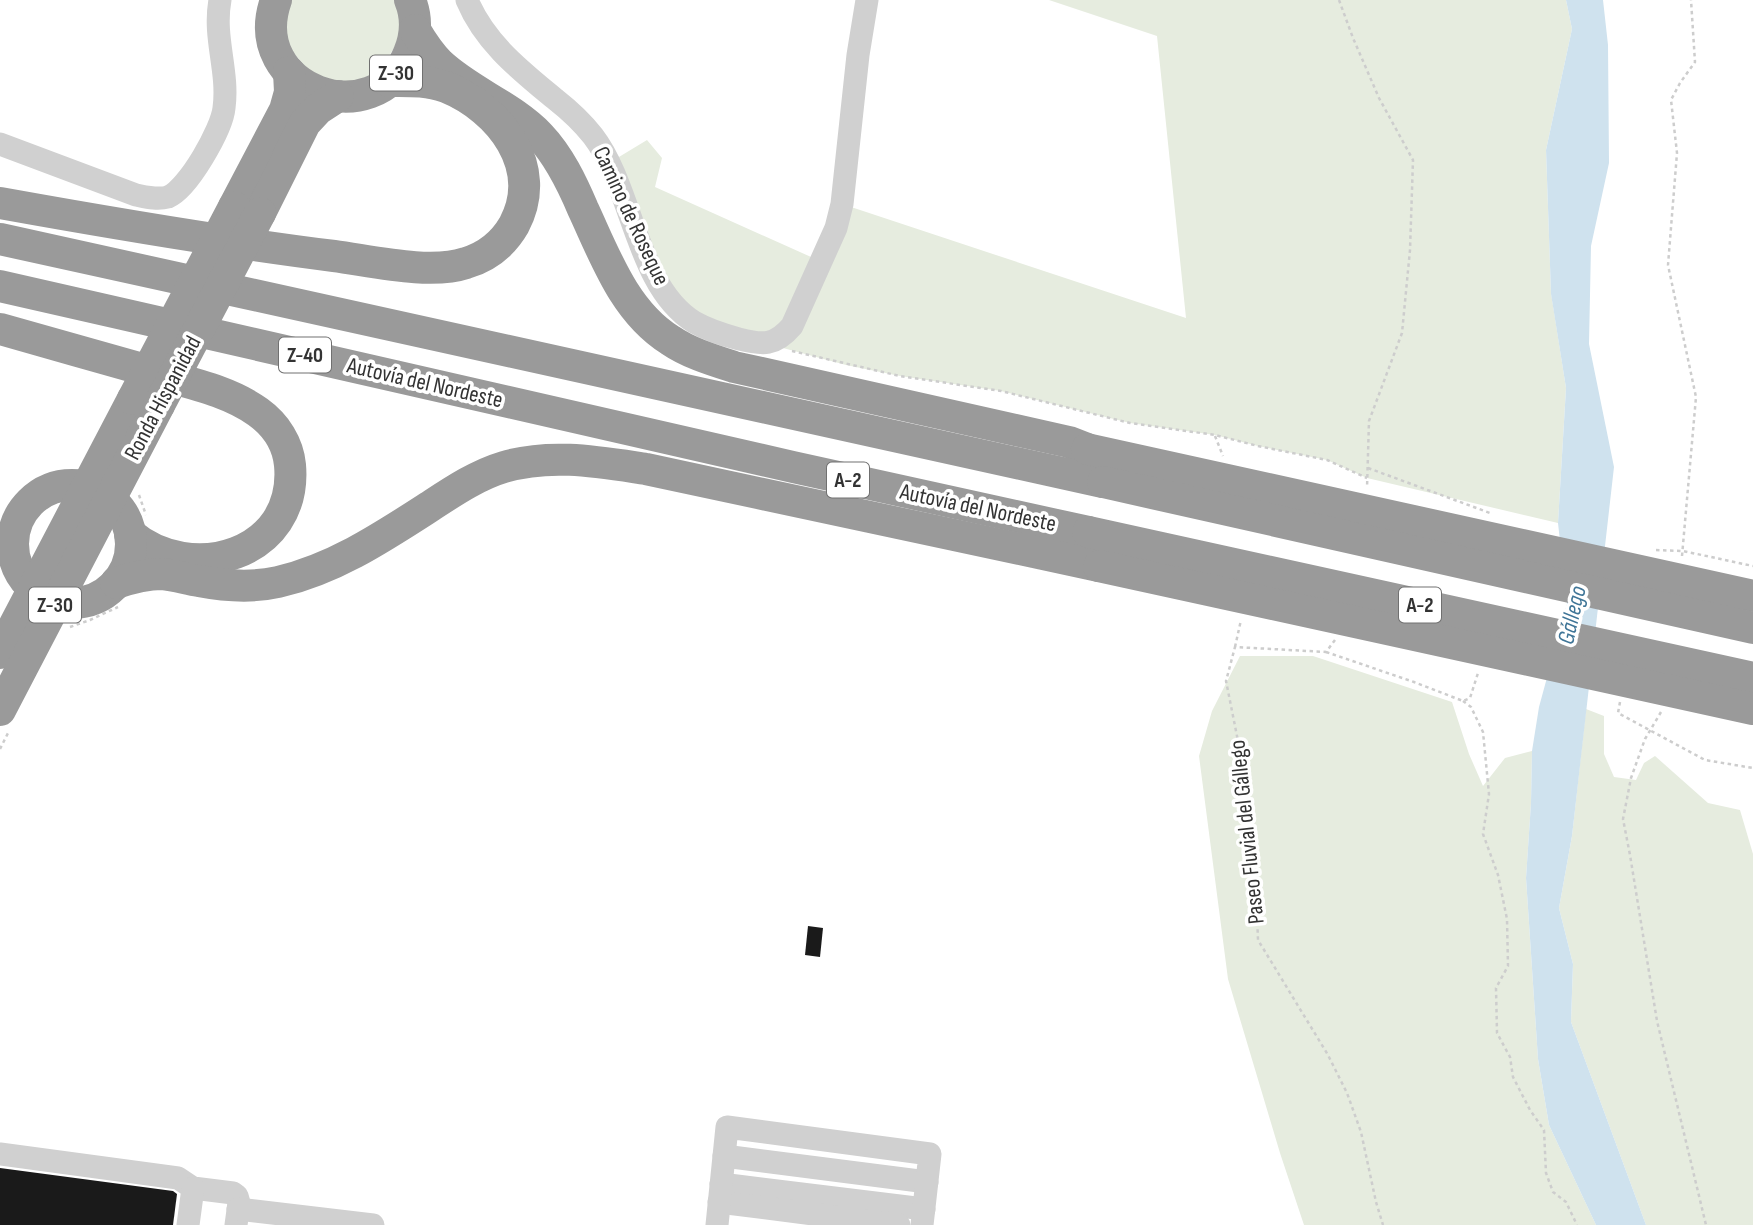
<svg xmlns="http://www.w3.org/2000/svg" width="1753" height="1225" font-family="'Sofia Sans Condensed',sans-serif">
<rect width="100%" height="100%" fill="#fff"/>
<g fill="#e6ecdf">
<path d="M 288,0 L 399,0 L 404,31 L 379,73 L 348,85 L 316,79 L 285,43 Z"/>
<path d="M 1049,0 L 1566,0 L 1572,29 L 1546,150 L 1551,293 L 1566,388 L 1558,523 L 1367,478 L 1327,460 L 1258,446 L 1215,435 L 1130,423 L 1001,391 L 900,376 L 846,365 L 783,348 L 683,313 L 609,163 L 647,140 L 662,158 L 655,187 L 820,261 L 842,204 L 1186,318 L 1157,36 Z"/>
<path d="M 1240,656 L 1313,656 L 1452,702 L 1469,754 L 1483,786 L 1505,758 L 1532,751 L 1531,803 L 1526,878 L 1538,1059 L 1549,1125 L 1596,1225 L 1304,1225 L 1280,1153 L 1228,979 L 1199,756 L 1212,711 Z"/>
<path d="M 1586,709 L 1604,716 L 1604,754 L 1614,777 L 1636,780 L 1644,763 L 1655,756 L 1708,803 L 1740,810 L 1753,854 L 1753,1225 L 1646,1225 L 1571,1022 L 1573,964 L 1559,908 L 1572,836 Z"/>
</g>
<path fill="#cfe2ee" d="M 1566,0 L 1603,0 L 1608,45 L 1609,163 L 1591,246 L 1589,344 L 1614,467 L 1572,836 L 1559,908 L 1573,964 L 1571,1022 L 1646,1225 L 1596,1225 L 1549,1125 L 1538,1059 L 1526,878 L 1531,803 L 1532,751 L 1539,707 L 1567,604 L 1558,523 L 1566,388 L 1551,294 L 1546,150 L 1572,29 Z"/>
<g fill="#1a1a1a">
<path d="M 808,926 L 823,928 L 820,957 L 805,955 Z"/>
<path d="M 0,1168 L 173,1191 L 177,1194 L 173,1225 L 0,1225 Z"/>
</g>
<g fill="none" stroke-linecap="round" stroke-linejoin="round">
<g stroke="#cdcdcd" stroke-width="2.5" stroke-dasharray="3.5 3.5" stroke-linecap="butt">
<path d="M 1339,0 L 1353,38 L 1379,98 L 1413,160 L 1410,250 L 1402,333 L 1369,421 L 1367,488"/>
<path d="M 792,351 L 900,376 L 1001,391 L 1130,423 L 1215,435 L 1258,446 L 1327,460 L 1367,478"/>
<path d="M 1215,436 L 1223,456"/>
<path d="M 1368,468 L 1490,513"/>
<path d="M 139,495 L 146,515"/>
<path d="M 1656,550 L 1683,551 L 1753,566"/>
<path d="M 1682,556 L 1696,397 L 1668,265 L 1677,153 L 1671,100 L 1680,83 L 1695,62 L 1691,0"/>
<path d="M 70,627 L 90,620 L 118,607"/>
<path d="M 1335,640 L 1326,652 L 1235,647 L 1226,681 L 1241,756 L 1255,865 L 1258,940 L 1328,1055 L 1347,1093 L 1361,1132 L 1376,1202 L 1383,1225"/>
<path d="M 1235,647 L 1241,620"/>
<path d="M 1326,652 L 1414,682 L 1463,701 L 1470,698 L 1478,673"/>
<path d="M 1463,701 L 1471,707 L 1483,732 L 1489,794 L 1483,834 L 1498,875 L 1507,919 L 1508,966 L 1496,988 L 1497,1033 L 1510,1057 L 1513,1077 L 1530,1110 L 1544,1130 L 1546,1173 L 1553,1192 L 1566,1202 L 1577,1225"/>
<path d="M 1620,702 L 1618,713 L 1705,760 L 1753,768"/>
<path d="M 1661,712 L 1645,739 L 1631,778 L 1623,819 L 1630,855 L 1657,1021 L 1706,1225"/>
<path d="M 0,749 L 9,731"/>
</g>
<g stroke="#d0d0d0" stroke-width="23">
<path d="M 467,0 C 485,43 520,70 555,99 C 569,110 582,122 593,136 C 633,188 636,286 694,322 C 708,330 724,335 739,339 C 763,345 775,346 792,326 L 836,228 L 842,204 L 858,55 L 867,0"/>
<path d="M 0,144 L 136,195 C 146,197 157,200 168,197 C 188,189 222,129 224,108 C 229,71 213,38 220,0"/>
<path d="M 0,1154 L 178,1178 L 193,1188 L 233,1193 L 237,1196 L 239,1203 L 236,1225"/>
<path d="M 724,1156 L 927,1182"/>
<path d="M 721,1184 L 924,1209"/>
<path d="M 719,1202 L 899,1225"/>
<path d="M 238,1209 L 373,1225"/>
<path d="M 188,1225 L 193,1188"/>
<path d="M 717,1225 L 727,1127 L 930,1154 L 922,1225"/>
</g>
<g stroke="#9a9a9a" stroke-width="32">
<path d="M 276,0 C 244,90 376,136 409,53 C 416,36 417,17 410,0"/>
<path d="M 415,30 C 422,42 430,54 440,64 C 470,92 511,106 540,136 C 559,156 572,183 583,209 C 605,256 624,311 670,340 C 689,353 712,360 734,367 L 1069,442 L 1087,449"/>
<path d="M 0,203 C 111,223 222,242 334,256 C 372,261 430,275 466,263 C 486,257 503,244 514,225 C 545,167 500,109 446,87 C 427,80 408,81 388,81"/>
<path d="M 234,207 L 285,110 L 290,92 L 289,72"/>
<path d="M 260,213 L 305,123 L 318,109 L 338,96"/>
<path d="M 0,239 L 1103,482"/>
<path d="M 0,286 L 793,467 L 1088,532"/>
<path d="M 0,329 C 50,343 99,357 149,371 C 185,382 228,390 258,412 C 276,425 288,444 290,465 C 298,555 191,586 130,534"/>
<circle cx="72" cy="544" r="59"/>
<path d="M 116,583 C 131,578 146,574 162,574 C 174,575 187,579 199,581 C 225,586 252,588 278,582 C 334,569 381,538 429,507 C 452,492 477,475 504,467 C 551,453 599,462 646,469 L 1099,566"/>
<path d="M 0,653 L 133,399"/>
<path d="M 0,710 L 159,405"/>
</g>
<g stroke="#9a9a9a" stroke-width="32">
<path d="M 133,399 L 234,207"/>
<path d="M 159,405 L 260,213"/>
<path d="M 1087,449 L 1753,596"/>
<path d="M 1103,482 L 1753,628"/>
<path d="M 1088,532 L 1753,678"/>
<path d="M 1099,566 L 1753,709"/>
</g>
</g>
<g text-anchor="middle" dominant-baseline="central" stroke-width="7" stroke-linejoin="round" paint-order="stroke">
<g fill="#fff" stroke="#707070" stroke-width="2">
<rect x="370" y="55.5" width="52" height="35" rx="5"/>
<rect x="279" y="337.5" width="52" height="35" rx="5"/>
<rect x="827" y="462.5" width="42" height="35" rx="5"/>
<rect x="29" y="587.5" width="52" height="35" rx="5"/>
<rect x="1399" y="587.5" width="42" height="35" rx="5"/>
</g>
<g font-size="21" font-weight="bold" fill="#333">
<text x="396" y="73">Z-30</text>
<text x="305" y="355">Z-40</text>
<text x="848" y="480">A-2</text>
<text x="55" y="605">Z-30</text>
<text x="1420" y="605">A-2</text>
</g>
<g font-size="23" fill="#333" stroke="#fff">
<text transform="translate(631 216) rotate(65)">Camino de Roseque</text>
<text transform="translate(425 383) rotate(13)">Autovía del Nordeste</text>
<text transform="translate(163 398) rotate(-62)">Ronda Hispanidad</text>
<text transform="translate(978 508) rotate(12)">Autovía del Nordeste</text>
<text transform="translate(1247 832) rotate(-96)">Paseo Fluvial del Gállego</text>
</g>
<g font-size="24" font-style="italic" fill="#3f7597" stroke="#fff">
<text transform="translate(1572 615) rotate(-77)">Gállego</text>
</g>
</g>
</svg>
